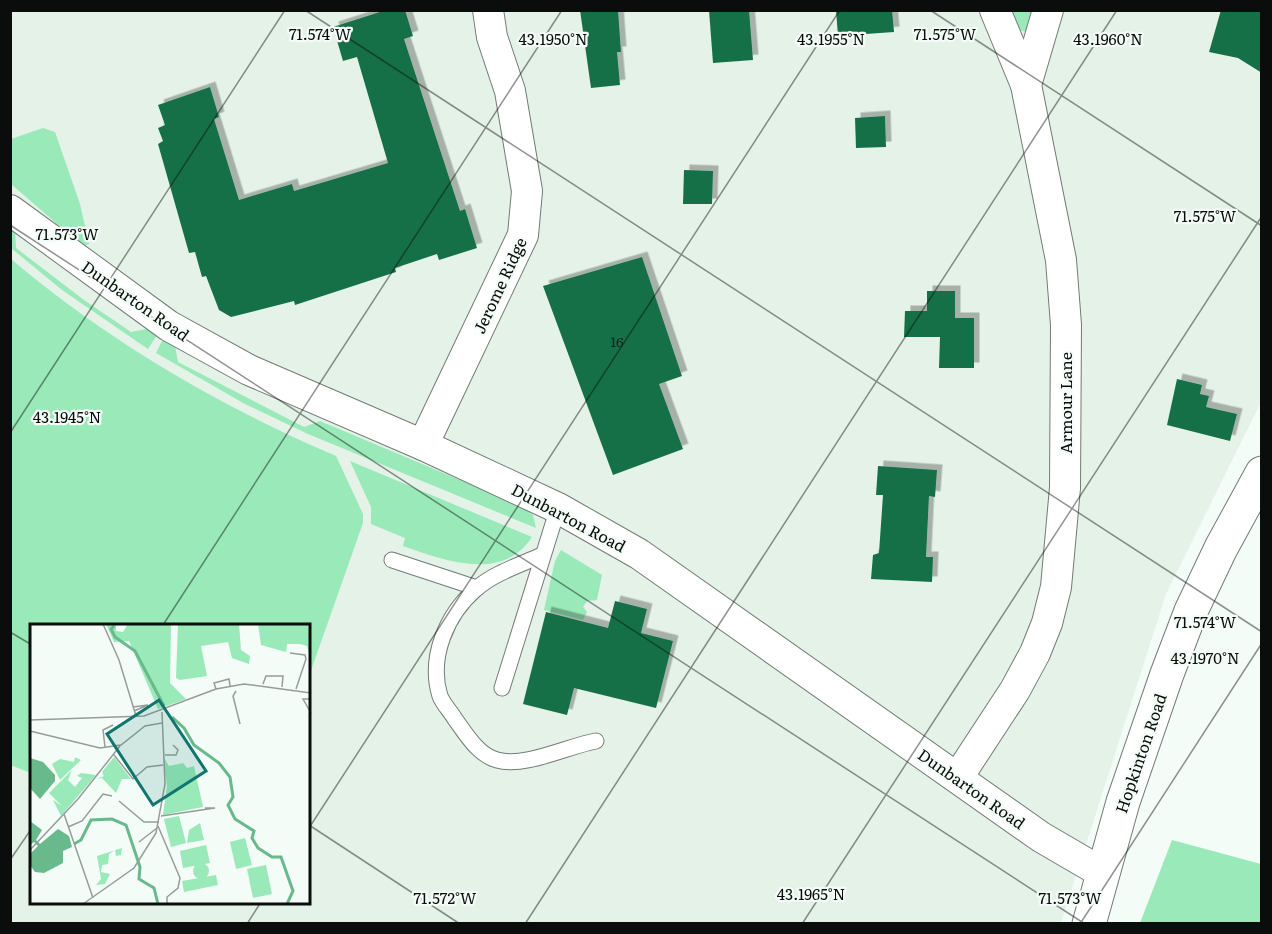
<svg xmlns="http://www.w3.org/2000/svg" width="1272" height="934" font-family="Literata,serif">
<defs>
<filter id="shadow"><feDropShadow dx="5.5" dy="-5.5" stdDeviation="0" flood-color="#0004"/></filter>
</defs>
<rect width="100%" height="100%" fill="#f4fcf7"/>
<path fill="#e4f2e8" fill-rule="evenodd" d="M 10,11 L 1261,11 L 1261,402 L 1166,594 L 1061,923 L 11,923 ZM 32,625 L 309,625 L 309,902 L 32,902 Z"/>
<g fill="#99e9b9">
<path d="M 1004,11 L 1034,11 L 1026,32 L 1012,28 Z"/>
<path d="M 43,128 L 55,132 L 80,204 L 89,244 L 84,246 L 79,243 L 11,184 L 11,139 Z"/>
<path d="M 10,227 L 15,230 L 16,248 L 84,300 L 131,332 L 147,329 L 157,335 L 148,349 L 62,290 L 11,248 Z"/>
<path d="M 11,259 C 108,341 219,406 336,456 L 363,514 L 363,523 L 309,676 L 309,625 L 32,625 L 31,773 L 10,765 Z"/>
<path d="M 163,339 L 175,346 L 178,362 L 304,427 L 320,421 L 524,507 L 533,515 L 536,528 L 308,434 L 245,404 L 156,353 Z"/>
<path d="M 350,461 L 532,537 C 502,583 443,560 403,546 L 405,538 L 371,524 L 371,507 Z"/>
<path d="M 561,550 L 602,575 L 597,600 L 587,601 L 583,607 L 587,612 L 583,620 L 544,610 L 555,561 Z"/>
<path d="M 1172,840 L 1261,864 L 1261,923 L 1140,923 Z"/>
</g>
<g fill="#197047" filter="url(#shadow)">
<path d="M 386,10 L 405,10 L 413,36 L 404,39 L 460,211 L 465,209 L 477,248 L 439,260 L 437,254 L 395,268 L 396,272 L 295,305 L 294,301 L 231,317 L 219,310 L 206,276 L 202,277 L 195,252 L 189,253 L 158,144 L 163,141 L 158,128 L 165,125 L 158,105 L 210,87 L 219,117 L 214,119 L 239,200 L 292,184 L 294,191 L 388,163 L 357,57 L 343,61 L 333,27 Z"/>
<path d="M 580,10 L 618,10 L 621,52 L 617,52 L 620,85 L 591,88 Z"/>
<path d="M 709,10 L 749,10 L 753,60 L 713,63 Z"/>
<path d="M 836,10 L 892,10 L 894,32 L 838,36 Z"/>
<path d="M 1221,10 L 1262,10 L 1262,73 L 1238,58 L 1209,52 Z"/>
<path d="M 885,116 L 886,147 L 856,148 L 855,118 Z"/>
<path d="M 684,170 L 713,171 L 712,204 L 683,204 Z"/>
<path d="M 642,257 L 682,376 L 659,384 L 683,449 L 613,475 L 543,286 Z"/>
<path d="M 927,291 L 955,291 L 955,318 L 974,318 L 974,368 L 939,368 L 940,337 L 904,337 L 905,311 L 927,311 Z"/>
<path d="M 1177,379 L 1202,385 L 1200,394 L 1209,396 L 1206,407 L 1237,414 L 1230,441 L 1167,425 Z"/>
<path d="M 878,466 L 937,470 L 935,497 L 929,496 L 926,557 L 933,557 L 932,582 L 871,579 L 873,555 L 879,553 L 883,495 L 876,495 Z"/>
<path d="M 615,601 L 647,609 L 641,633 L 673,641 L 656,708 L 574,688 L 567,715 L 523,704 L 546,612 L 608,628 Z"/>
</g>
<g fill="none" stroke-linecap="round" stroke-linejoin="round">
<defs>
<g id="service">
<path d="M 542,555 C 520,565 494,573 476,589 C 447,614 428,657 440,696 C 443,704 451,712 455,719 C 466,734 478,755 497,760 C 525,768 568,746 596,741"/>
<path d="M 392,560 L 477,588"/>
<path d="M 502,688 L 558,508"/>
</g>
<g id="minor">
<path d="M 995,10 L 1026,85"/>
<path d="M 10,210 L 169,326 L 249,370 L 423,445 L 558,508 L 639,554 L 1041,837 L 1101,872"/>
<path d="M 423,445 L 523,235 L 527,191 L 510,91 L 492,37 L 488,10"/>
<path d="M 958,777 L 1015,690 L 1035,653 L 1047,623 L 1056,587 L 1065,488 L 1066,325 L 1061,260 L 1026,85 L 1048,10"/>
</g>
<path id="primary" d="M 1089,924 L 1123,802 L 1167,674 L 1191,611 L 1221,548 L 1262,473"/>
</defs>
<use href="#service" stroke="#737b76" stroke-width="17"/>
<use href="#minor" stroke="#737b76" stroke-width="32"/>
<use href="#primary" stroke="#737b76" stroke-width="35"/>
<use href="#service" stroke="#fff" stroke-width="15"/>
<use href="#minor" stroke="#fff" stroke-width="30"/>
<use href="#primary" stroke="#fff" stroke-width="33"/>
</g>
<path fill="none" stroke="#0b0d0c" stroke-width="1.5" stroke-opacity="0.45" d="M 305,10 L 1262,632M 930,10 L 1262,226M 10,225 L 1085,924M 10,433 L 285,10M 163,625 L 562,10M 10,632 L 32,645M 309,825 L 460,924M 309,828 L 840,10M 10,860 L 32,828M 247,924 L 261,902M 525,924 L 1117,10M 802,924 L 1262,216M 1080,924 L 1262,643"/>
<g text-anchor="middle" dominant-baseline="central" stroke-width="4.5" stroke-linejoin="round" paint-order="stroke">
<g font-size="14" fill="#0e261b">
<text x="617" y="341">16</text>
</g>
<g font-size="16" fill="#0b0d0c" stroke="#f4fcf7">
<text transform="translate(499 285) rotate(-65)">Jerome Ridge</text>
<text transform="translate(136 300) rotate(35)">Dunbarton Road</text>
<text transform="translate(1065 403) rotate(-90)">Armour Lane</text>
<text transform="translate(569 517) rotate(28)">Dunbarton Road</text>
<text transform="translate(1140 753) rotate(-71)">Hopkinton Road</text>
<text transform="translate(972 788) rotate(35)">Dunbarton Road</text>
</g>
</g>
<g transform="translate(30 624)">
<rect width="280" height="280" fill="#f4fcf7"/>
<path d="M 76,0 L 86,0 L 86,7 L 93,8 L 98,0 L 141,0 L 140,59 L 156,75 L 128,85 L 99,17 L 84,18 ZM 148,0 L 209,0 L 211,26 L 220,32 L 219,40 L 202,34 L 198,18 L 171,22 L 177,52 L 150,56 L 146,54 ZM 228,0 L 280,0 L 280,33 L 277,22 L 270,20 L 257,20 L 256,28 L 231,21 ZM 133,132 L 139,142 L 153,139 L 157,144 L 164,142 L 173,183 L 133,191 L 137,162 ZM 45,133 L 51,136 L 30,156 L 22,140 L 30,135 L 44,138 ZM 84,133 L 101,155 L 92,155 L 86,169 L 72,154 L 66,155 L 74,152 L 72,148 ZM 42,146 L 38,156 L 45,163 L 52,154 L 47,152 L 51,149 L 66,151 L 31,192 L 23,176 L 32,182 L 19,169 ZM 149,192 L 156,219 L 141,223 L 134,195 ZM 170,199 L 174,216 L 157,219 L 159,206 ZM 215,214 L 222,241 L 206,245 L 200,218 ZM 176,221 L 180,239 L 153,244 L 150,227 ZM 92,224 L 91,231 L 86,232 L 85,226 L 79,230 L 78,240 L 72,241 L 71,248 L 80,250 L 75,260 L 66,261 L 71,255 L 67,232 ZM163 247a8 8 0 1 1 16 0a8 8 0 1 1-16 0ZM 236,241 L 242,270 L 223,274 L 217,245 ZM 186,251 L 188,261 L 154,268 L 152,257 Z" fill="#99e9b9"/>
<path d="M 0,134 L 13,138 L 25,151 L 25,157 L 10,175 L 0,164 ZM 0,197 L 12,206 L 6,216 L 10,220 L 28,205 L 39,212 L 42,223 L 33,227 L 33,239 L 14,249 L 5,248 L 0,241 L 0,230 L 8,222 L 4,218 L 0,221 Z" fill="#68b98b"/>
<path fill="none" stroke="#68b98b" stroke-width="3" d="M 84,2 L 81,5 L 85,13 L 105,27 L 134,82M 142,93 L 154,104 L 164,121 L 189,139 L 200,153 L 203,173 L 198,181 L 205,195 L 224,207 L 222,214 L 228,224 L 242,233 L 251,233 L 263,267 L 257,280M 44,220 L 51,216 L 61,196 L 82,195 L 96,201 L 110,243 L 109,255 L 124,264 L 128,280"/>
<path fill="none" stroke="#979c99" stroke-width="1.5" d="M 73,0 L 89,36 L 106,92M 260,29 L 275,31 L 276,35 L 266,65M 233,60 L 236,52 L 253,52 L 252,63M 186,65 L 184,59 L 199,55 L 200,62M 206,67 L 203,72 L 210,100M 281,75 L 273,75 L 281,89M 103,83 L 118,81 L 104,87M 0,96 L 114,92 L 186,65 L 214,60 L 281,69M 0,107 L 70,124 L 91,121 L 115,102 L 132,99M 75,123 L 73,106 L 83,101M 84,131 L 103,155 L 117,143 L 133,141M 135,131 L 146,131 L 148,126 L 143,121M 89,177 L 114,198 L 129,198M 34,190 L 63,274M 131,192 L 185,184 L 175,184M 128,202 L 150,254 L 148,264 L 137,273 L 137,280M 38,203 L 52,197 L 73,170 L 82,172M 109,218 L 127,204M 0,226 L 48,175 L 90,122M 53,280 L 104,244 L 126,209 L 135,160 L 132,88"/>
<path fill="#0f766e" fill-opacity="0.15" stroke="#0f766e" stroke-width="3" d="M 129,76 L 176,147 L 123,181 L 77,110 Z"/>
<rect width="280" height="280" fill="none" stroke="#0b0d0c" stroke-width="3"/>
</g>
<g font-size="15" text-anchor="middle" fill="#0b0d0c" stroke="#f4fcf7" stroke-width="4.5" stroke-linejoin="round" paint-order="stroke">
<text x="320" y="40">71.574°W</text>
<text x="945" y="40">71.575°W</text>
<text x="553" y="45">43.1950°N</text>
<text x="831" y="45">43.1955°N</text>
<text x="1108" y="45">43.1960°N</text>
<text x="1205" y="222">71.575°W</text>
<text x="67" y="240">71.573°W</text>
<text x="67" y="423">43.1945°N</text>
<text x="1205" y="628">71.574°W</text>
<text x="1205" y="664">43.1970°N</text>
<text x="811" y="900">43.1965°N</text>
<text x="445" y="904">71.572°W</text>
<text x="1070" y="904">71.573°W</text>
</g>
<rect width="1272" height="934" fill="none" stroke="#0b0d0c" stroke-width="24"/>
</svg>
